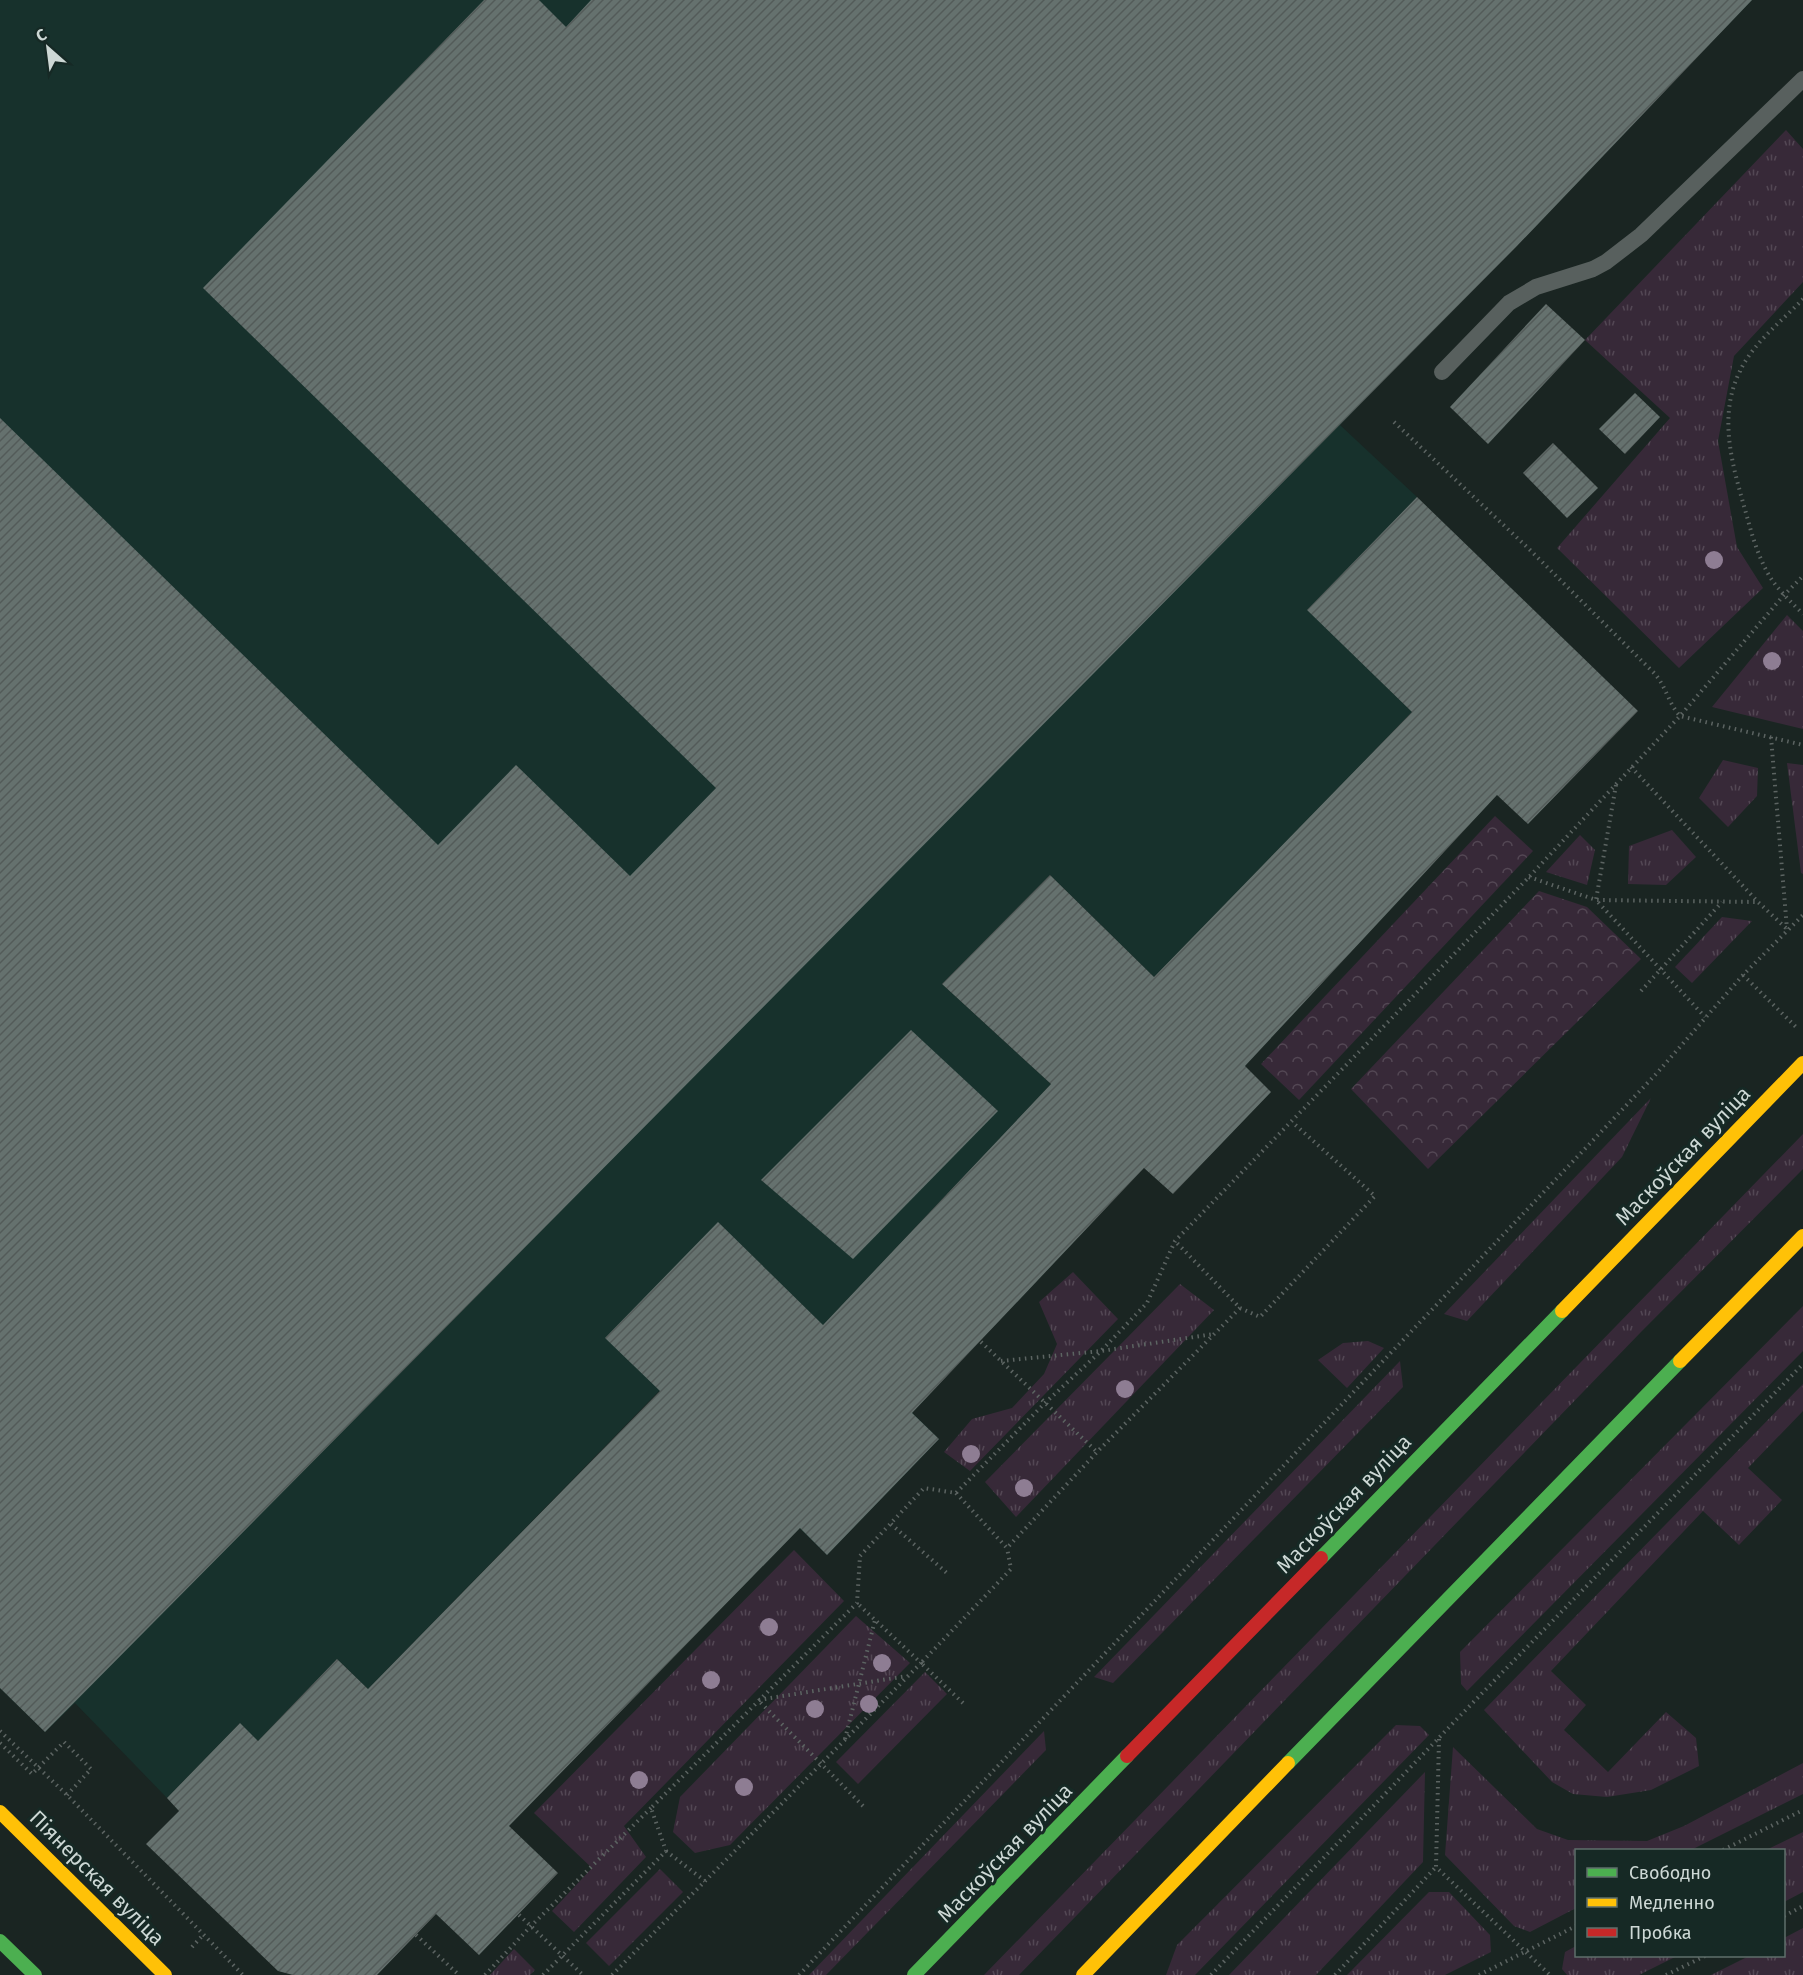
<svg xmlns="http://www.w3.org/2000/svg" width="1803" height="1975" font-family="'Fira Sans',sans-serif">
<defs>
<pattern id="grass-tufts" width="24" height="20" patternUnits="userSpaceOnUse" patternTransform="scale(1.5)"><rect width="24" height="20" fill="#372938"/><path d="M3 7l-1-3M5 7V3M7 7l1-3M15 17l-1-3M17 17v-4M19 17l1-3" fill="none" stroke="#534754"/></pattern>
<pattern id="forest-crowns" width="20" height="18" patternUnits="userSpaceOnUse" patternTransform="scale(1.5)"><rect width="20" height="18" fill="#372938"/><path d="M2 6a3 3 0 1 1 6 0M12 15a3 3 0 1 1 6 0" fill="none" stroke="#534754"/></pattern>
<pattern id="building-hatch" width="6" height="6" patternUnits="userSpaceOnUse" patternTransform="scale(1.5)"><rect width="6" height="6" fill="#65716e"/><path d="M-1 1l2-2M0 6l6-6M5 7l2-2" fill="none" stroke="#535b59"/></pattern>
</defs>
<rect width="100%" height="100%" fill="#1a2522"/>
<path fill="#17312c" d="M 0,0 L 1752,0 L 1340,425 L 1417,497 L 1308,610 L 1412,712 L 1154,977 L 1050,875 L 942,984 L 1051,1084 L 823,1325 L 939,1439 L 827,1555 L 659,1391 L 368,1689 L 337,1659 L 258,1741 L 239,1724 L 167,1798 L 75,1703 L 45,1732 L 0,1688 Z"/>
<g fill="url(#grass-tufts)">
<path d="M 1786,130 L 1803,149 L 1803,282 L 1734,356 L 1718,441 L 1737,547 L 1763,588 L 1679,668 L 1557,548 L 1670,418 L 1585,340 Z"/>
<path d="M 1787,615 L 1803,631 L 1803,729 L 1712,707 Z"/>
<path d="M 1723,760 L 1758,768 L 1757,796 L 1728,827 L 1699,798 Z"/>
<path d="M 1787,763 L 1803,765 L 1803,874 L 1801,873 Z"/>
<path d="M 1672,830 L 1696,857 L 1666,885 L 1628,884 L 1629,846 Z"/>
<path d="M 1580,835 L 1595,850 L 1587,885 L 1546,872 Z"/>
<path d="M 1722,917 L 1752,921 L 1692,983 L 1675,967 Z"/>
<path d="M 1651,1098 L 1622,1157 L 1467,1321 L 1444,1314 Z"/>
<path d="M 1803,1134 L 1803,1169 L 1641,1332 L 1019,1975 L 984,1975 Z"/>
<path d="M 1073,1272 L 1118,1319 L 970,1471 L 944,1452 L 972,1419 L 1012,1408 L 1044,1374 L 1057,1344 L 1039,1302 Z"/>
<path d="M 1180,1284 L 1214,1310 L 1016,1517 L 985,1482 Z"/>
<path d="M 1803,1306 L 1803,1351 L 1467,1691 L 1461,1684 L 1460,1652 Z"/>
<path d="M 1368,1341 L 1384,1348 L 1347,1388 L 1318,1360 L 1343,1343 Z"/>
<path d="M 1400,1361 L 1403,1387 L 1113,1683 L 1094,1677 Z"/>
<path d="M 1803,1384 L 1803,1411 L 1748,1468 L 1782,1500 L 1739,1545 L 1703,1511 L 1551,1671 L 1586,1705 L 1564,1730 L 1608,1772 L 1666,1712 L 1696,1738 L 1699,1766 L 1651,1790 L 1607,1797 L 1573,1794 L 1552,1782 L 1484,1710 Z"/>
<path d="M 794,1550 L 844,1601 L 624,1826 L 646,1857 L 574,1932 L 552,1911 L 592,1868 L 534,1813 Z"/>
<path d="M 856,1616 L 910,1663 L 730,1845 L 695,1853 L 673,1832 L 680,1797 Z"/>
<path d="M 925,1672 L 947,1694 L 858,1784 L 836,1762 Z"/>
<path d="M 1396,1725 L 1420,1726 L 1429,1735 L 1195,1975 L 1166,1975 L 1177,1945 Z"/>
<path d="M 1044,1731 L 1046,1750 L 826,1975 L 809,1975 Z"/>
<path d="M 1453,1747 L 1537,1829 L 1568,1840 L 1647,1841 L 1684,1826 L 1803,1763 L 1803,1794 L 1691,1850 L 1576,1850 L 1576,1908 L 1530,1932 L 1514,1926 L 1445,1855 Z"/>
<path d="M 1425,1772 L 1423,1862 L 1316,1975 L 1229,1975 Z"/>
<path d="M 1803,1832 L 1803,1892 L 1784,1902 L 1784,1850 L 1766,1850 Z"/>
<path d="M 660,1869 L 683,1892 L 609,1966 L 586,1943 Z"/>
<path d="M 1429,1892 L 1449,1892 L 1490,1935 L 1491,1952 L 1445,1975 L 1347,1975 Z"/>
<path d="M 1803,1928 L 1803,1975 L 1711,1975 L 1749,1956 L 1784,1956 L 1784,1938 Z"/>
<path d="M 1576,1946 L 1576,1956 L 1677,1956 L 1639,1975 L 1567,1975 L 1562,1969 L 1565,1952 Z"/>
<path d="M 514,1949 L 535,1970 L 530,1975 L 490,1975 Z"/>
</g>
<g fill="url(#forest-crowns)">
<path d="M 1495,816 L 1533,851 L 1299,1100 L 1261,1064 Z"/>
<path d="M 1539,891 L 1587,907 L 1641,959 L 1428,1169 L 1351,1089 Z"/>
</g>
<g fill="url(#building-hatch)">
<path d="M 484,0 L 539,0 L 566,27 L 591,0 L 1752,0 L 1517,246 L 45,1732 L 0,1688 L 0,418 L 438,845 L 516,765 L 630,876 L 716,788 L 203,288 Z"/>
<path d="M 1546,304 L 1585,340 L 1488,444 L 1450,407 Z"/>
<path d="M 1635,393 L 1660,417 L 1625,454 L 1599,429 Z"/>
<path d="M 1553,443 L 1598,488 L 1567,518 L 1523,473 Z"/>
<path d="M 1417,497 L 1638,711 L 1528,824 L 1497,795 L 1245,1066 L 1271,1092 L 1173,1194 L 1144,1168 L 912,1413 L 939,1439 L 827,1555 L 800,1528 L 509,1826 L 558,1873 L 479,1955 L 436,1914 L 377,1975 L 293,1975 L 278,1971 L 146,1844 L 179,1811 L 167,1798 L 240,1723 L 258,1741 L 337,1659 L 368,1689 L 660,1391 L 605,1338 L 718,1222 L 823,1325 L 1051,1084 L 942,984 L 1050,875 L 1154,977 L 1412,712 L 1307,610 Z"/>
<path d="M 911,1030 L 998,1111 L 853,1259 L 761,1180 Z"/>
</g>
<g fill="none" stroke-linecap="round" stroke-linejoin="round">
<g stroke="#5c6462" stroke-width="4" stroke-dasharray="1.5 4.5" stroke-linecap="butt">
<path d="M 1803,299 C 1782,321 1753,343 1740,371 C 1717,417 1733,467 1746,513 C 1752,535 1758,557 1770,577 C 1779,591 1791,602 1803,614"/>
<path d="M 1394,422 L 1528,548 L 1653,672 C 1666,685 1668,703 1680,716 L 1803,745"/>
<path d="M 1771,737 L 1787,929"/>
<path d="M 1631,767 L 1758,902 L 1788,930"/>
<path d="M 1616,785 L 1596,900 L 1705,1017"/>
<path d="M 1529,877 L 1596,900 L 1758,902"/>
<path d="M 1743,975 L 1796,1027"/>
<path d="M 1641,991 L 1722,902"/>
<path d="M 1240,1308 L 1260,1317 L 1375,1196 L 1292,1122"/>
<path d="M 981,1342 L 1097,1452"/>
<path d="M 1001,1361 L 1101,1351 L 1214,1334"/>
<path d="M 956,1493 L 1007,1548 L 1097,1452 L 1240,1308 L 1175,1241"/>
<path d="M 891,1524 L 948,1574"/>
<path d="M 963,1703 L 921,1663 L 1011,1569 L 1007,1548"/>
<path d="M 0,1731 L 67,1795 L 243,1975"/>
<path d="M 845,1739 L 875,1620"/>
<path d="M 1439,1739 L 1436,1867 L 1550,1975"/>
<path d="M 0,1743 L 32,1774 L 64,1742 L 91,1769 L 67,1795"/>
<path d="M 863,1806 L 758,1700 L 907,1676"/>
<path d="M 1723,1850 L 1803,1810"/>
<path d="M 666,1851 L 705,1881"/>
<path d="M 519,1915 L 583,1975"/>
<path d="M 1784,1916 L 1803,1906"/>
<path d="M 416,1935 L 459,1975"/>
<path d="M 192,1947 L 203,1935"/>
<path d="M 485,1975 L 531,1926 L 651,1808"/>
<path d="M 543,1975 L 666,1851 L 651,1808 L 857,1603 L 860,1556 L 924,1488 L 956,1493 L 1045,1403 L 1101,1351 L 1147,1303 L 1175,1241 L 1529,877 L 1680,716 L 1784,595 L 1803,576"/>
<path d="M 612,1975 L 921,1663 L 857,1603"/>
<path d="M 799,1975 L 1657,1073 L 1743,975 L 1803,915"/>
<path d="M 1211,1975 L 1455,1721 L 1803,1364"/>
<path d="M 1335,1975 L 1436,1867"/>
<path d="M 1479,1975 L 1576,1926"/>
<path d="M 1666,1975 L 1705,1956"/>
</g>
<path stroke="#58605e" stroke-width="16" d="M 1442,372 L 1509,303 L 1536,287 L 1593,269 L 1606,262 L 1641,235 L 1803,79"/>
<g stroke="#4caf50" stroke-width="14">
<path d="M 1321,1558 L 1562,1311"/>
<path d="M 1288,1763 L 1680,1361"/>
<path d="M 0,1941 L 35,1975"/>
<path d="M 914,1975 L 1127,1756"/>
</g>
<g stroke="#ffc107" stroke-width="14">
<path d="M 1562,1311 L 1803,1063"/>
<path d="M 1680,1361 L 1803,1236"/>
<path d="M 0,1812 L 165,1975"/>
<path d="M 1083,1975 L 1288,1763"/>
</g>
<path stroke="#c62828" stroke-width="14" d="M 1127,1756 L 1321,1558"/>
</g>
<g fill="#8e7d93">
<circle cx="1714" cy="560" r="9"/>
<circle cx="1772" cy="661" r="9"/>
<circle cx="1125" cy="1389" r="9"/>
<circle cx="971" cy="1454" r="9"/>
<circle cx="1024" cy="1488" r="9"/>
<circle cx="769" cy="1627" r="9"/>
<circle cx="882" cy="1663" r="9"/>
<circle cx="711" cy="1680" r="9"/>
<circle cx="869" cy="1704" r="9"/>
<circle cx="815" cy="1709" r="9"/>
<circle cx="639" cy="1780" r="9"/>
<circle cx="744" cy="1787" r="9"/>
</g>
<g text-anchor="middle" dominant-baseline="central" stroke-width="6" stroke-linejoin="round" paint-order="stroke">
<g font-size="21" fill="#cdd8d5" stroke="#162925">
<text transform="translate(1683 1156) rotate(-46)">Маскоўская вуліца</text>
<text transform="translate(1344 1504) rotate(-46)">Маскоўская вуліца</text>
<text transform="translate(1005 1853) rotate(-46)">Маскоўская вуліца</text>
<text transform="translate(97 1878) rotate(45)">Піянерская вуліца</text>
</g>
</g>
<rect x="1575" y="1849" width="210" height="108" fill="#162925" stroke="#5f6f6b" stroke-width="1.5"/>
<rect x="1587" y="1868" width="30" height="9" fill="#4caf50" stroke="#5f6f6b" stroke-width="1.5"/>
<text x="1629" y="1879" font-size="18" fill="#cdd8d5">Свободно</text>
<rect x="1587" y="1898" width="30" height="9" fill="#ffc107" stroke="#5f6f6b" stroke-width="1.5"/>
<text x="1629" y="1909" font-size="18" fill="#cdd8d5">Медленно</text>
<rect x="1587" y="1928" width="30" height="9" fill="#c62828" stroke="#5f6f6b" stroke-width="1.5"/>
<text x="1629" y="1939" font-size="18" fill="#cdd8d5">Пробка</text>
<g transform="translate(48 48) rotate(332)" stroke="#162925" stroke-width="4.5" paint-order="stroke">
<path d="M0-4.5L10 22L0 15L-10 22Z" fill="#cdd8d5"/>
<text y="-9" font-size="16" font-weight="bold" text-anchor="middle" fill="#cdd8d5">С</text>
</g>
</svg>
